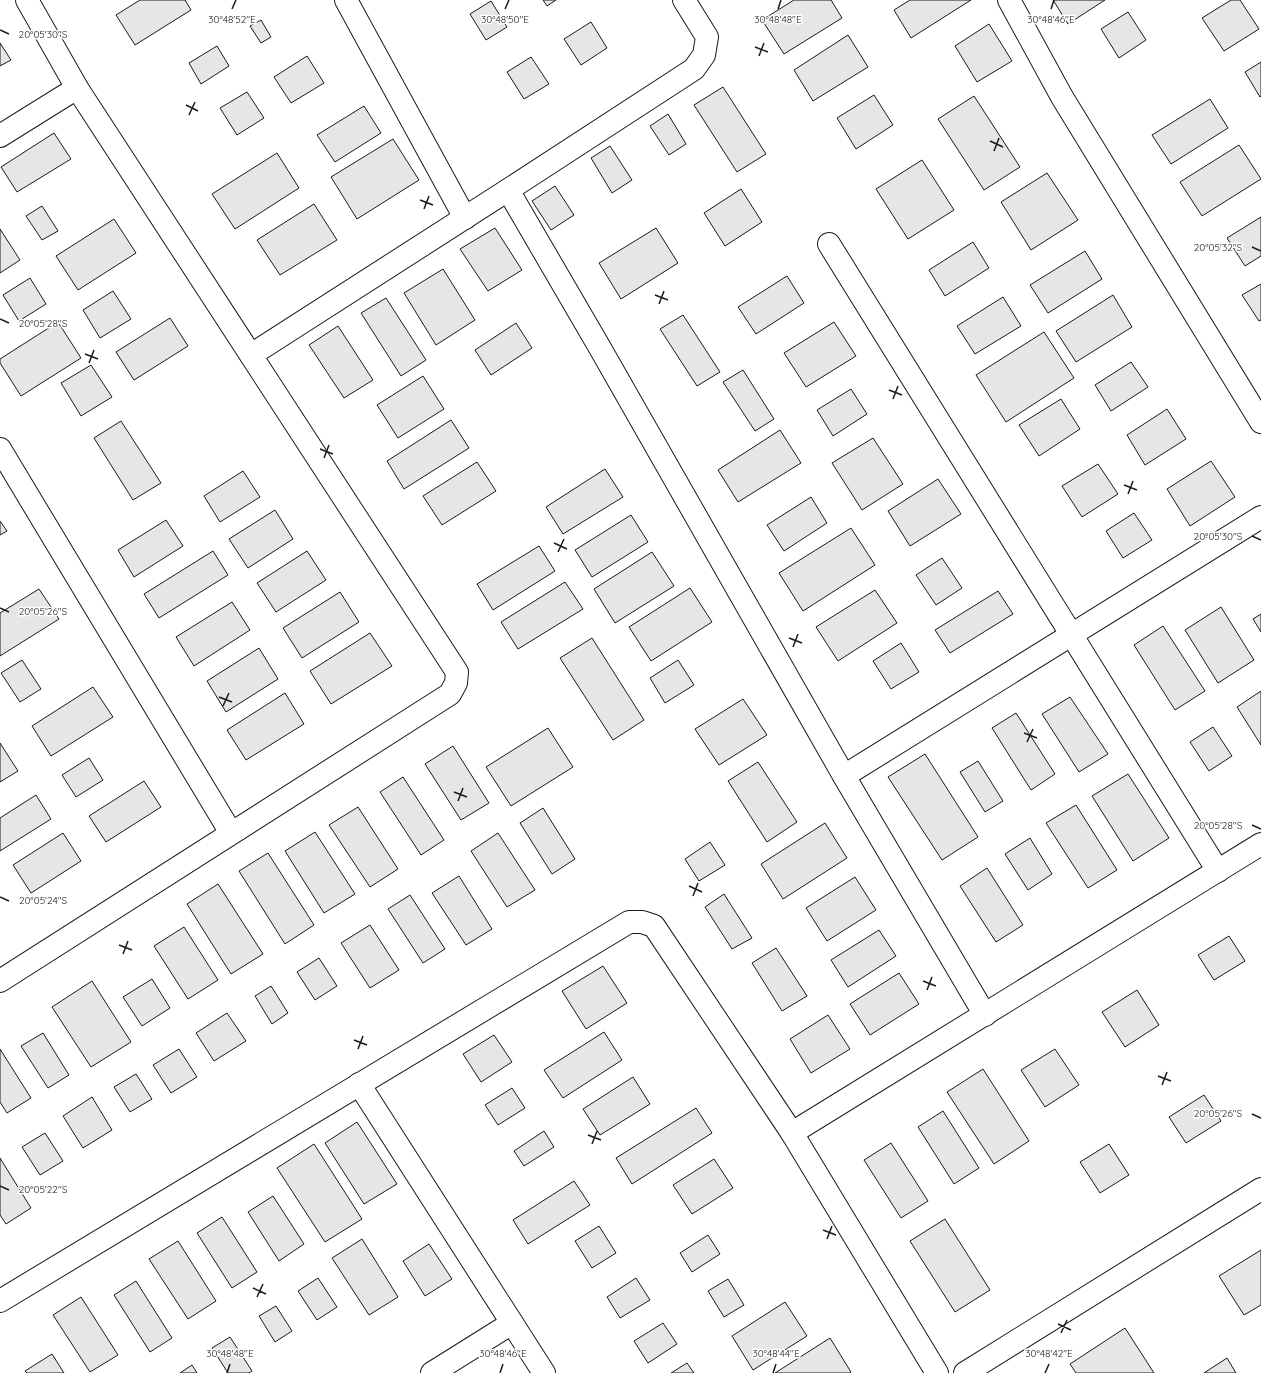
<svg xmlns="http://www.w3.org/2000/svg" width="1261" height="1373" font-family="Quicksand,sans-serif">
<rect width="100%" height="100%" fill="#fff"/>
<g fill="#e6e6e6" stroke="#1a1a1a">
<path d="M 140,0 L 185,0 L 191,10 L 135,45 L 116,15 Z"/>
<path d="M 543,0 L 556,0 L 547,6 Z"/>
<path d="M 794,0 L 831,0 L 842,18 L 784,54 L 762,20 Z"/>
<path d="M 910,0 L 971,0 L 911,38 L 894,10 Z"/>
<path d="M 1053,0 L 1105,0 L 1068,24 Z"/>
<path d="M 1231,0 L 1240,0 L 1259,29 L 1224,51 L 1202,18 Z"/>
<path d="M 491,1 L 507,27 L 486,40 L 470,14 Z"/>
<path d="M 1128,12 L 1146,40 L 1119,58 L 1101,29 Z"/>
<path d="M 261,20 L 271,37 L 261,43 L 250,26 Z"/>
<path d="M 591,22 L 607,48 L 581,65 L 564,39 Z"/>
<path d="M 989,24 L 1012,61 L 977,82 L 955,46 Z"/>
<path d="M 848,35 L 868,67 L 813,101 L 794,70 Z"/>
<path d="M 0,43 L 11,60 L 0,66 Z"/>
<path d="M 217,46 L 229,66 L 201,84 L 189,63 Z"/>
<path d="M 307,56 L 324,83 L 291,103 L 274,77 Z"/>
<path d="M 531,57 L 549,84 L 524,99 L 507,72 Z"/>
<path d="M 1261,62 L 1261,96 L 1260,97 L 1245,72 Z"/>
<path d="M 723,87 L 766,154 L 737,172 L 694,105 Z"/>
<path d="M 247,92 L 264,118 L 237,135 L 220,108 Z"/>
<path d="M 874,95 L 893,125 L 856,149 L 837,118 Z"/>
<path d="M 974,96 L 1020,167 L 984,190 L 938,119 Z"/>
<path d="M 1210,99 L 1228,128 L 1171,164 L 1152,135 Z"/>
<path d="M 364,106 L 381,133 L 335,162 L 317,135 Z"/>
<path d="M 668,114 L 686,144 L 669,155 L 650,126 Z"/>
<path d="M 54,133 L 71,159 L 17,192 L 1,167 Z"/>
<path d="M 393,139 L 419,180 L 357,219 L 331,177 Z"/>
<path d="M 1239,145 L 1261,179 L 1202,216 L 1180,182 Z"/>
<path d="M 610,146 L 632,180 L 612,193 L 591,158 Z"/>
<path d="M 277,153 L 299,188 L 235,229 L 212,194 Z"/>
<path d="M 922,160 L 954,210 L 908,239 L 876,189 Z"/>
<path d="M 1047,173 L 1078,220 L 1031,250 L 1001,202 Z"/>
<path d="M 555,186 L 574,215 L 551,230 L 532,201 Z"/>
<path d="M 741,189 L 762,222 L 725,246 L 704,213 Z"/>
<path d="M 314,204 L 337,240 L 280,275 L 257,240 Z"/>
<path d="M 42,206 L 58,231 L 42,240 L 26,216 Z"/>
<path d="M 1261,217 L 1261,256 L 1245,266 L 1227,238 Z"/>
<path d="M 114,219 L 136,253 L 78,290 L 56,256 Z"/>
<path d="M 495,228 L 522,270 L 488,291 L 460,249 Z"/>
<path d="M 656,228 L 678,263 L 621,299 L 599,263 Z"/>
<path d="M 0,229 L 20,260 L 0,273 Z"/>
<path d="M 973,242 L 989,268 L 945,296 L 929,270 Z"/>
<path d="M 1085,251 L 1102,279 L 1048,313 L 1030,285 Z"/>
<path d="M 443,269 L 475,320 L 436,345 L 404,293 Z"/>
<path d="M 787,276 L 804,303 L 756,334 L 738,307 Z"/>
<path d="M 30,278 L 46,304 L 19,321 L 3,295 Z"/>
<path d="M 1261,284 L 1261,320 L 1259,321 L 1242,295 Z"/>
<path d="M 113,291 L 131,319 L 100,338 L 83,310 Z"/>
<path d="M 1113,295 L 1132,327 L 1076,362 L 1056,331 Z"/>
<path d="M 1003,297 L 1021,326 L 975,354 L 957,326 Z"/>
<path d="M 386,298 L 426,360 L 401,376 L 361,313 Z"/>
<path d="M 683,315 L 720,372 L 697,386 L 660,329 Z"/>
<path d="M 170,318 L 188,346 L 134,380 L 116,352 Z"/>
<path d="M 58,322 L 81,358 L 21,396 L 0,363 L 0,359 Z"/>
<path d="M 834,322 L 856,356 L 806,387 L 784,353 Z"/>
<path d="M 516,323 L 532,348 L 491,375 L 475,350 Z"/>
<path d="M 338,326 L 373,380 L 344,398 L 309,345 Z"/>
<path d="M 1044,332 L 1074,378 L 1006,422 L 976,375 Z"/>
<path d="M 1131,362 L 1148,387 L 1111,411 L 1095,385 Z"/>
<path d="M 91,365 L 112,397 L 81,416 L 61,383 Z"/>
<path d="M 743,370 L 774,419 L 755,431 L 723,382 Z"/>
<path d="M 423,376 L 444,409 L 398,438 L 377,405 Z"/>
<path d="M 851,389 L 867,414 L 833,436 L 817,410 Z"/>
<path d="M 1061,399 L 1080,429 L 1039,456 L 1019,425 Z"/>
<path d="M 1167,409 L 1186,439 L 1145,465 L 1127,435 Z"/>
<path d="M 451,420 L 469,448 L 404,489 L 387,461 Z"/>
<path d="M 121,421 L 161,483 L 133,500 L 94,438 Z"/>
<path d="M 780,430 L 801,463 L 738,502 L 718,470 Z"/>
<path d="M 873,438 L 903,484 L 862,510 L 832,463 Z"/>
<path d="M 1211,461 L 1235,497 L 1190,526 L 1167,489 Z"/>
<path d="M 477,462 L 496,491 L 442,525 L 423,496 Z"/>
<path d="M 1098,464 L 1118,494 L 1082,517 L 1062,486 Z"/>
<path d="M 605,469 L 623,497 L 563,534 L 546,507 Z"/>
<path d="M 243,471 L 260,497 L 220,522 L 204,496 Z"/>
<path d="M 938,479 L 961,514 L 910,546 L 888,511 Z"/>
<path d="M 811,497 L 827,523 L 784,551 L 767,525 Z"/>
<path d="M 275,510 L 293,539 L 248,568 L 229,539 Z"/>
<path d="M 1134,513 L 1152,540 L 1123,558 L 1106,531 Z"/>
<path d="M 631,515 L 648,542 L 592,577 L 575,550 Z"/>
<path d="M 166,520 L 183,546 L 134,577 L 118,550 Z"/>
<path d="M 0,521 L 7,531 L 0,535 Z"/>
<path d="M 851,528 L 875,565 L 803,611 L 779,573 Z"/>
<path d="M 539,546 L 555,571 L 493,610 L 477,584 Z"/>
<path d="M 213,551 L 228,575 L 159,618 L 144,594 Z"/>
<path d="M 307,551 L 326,580 L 276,612 L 257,583 Z"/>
<path d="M 652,552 L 674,586 L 615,623 L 594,589 Z"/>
<path d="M 942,558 L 962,588 L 936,605 L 916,575 Z"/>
<path d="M 565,582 L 583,609 L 518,649 L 501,622 Z"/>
<path d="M 690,588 L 712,622 L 651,661 L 629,627 Z"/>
<path d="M 39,589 L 59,619 L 0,656 L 0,613 Z"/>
<path d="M 875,590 L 897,623 L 838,661 L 816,627 Z"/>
<path d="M 998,591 L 1013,614 L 950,653 L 935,630 Z"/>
<path d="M 340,592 L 359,622 L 302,658 L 283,628 Z"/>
<path d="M 232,602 L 250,630 L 194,666 L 176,637 Z"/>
<path d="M 1221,607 L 1254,660 L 1218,683 L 1185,630 Z"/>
<path d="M 1261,614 L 1261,632 L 1253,619 Z"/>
<path d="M 1163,626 L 1205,691 L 1175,710 L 1134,645 Z"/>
<path d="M 370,633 L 392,666 L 331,704 L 310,671 Z"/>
<path d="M 592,638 L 644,720 L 613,740 L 560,658 Z"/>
<path d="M 901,643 L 919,672 L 891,689 L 873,661 Z"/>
<path d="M 259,648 L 278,679 L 226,712 L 207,681 Z"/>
<path d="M 22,660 L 41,689 L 20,702 L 1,673 Z"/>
<path d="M 678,660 L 694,685 L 665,703 L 650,678 Z"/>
<path d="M 93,687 L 113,717 L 51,756 L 32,726 Z"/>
<path d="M 1261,691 L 1261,745 L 1237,707 Z"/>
<path d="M 285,693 L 304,724 L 246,760 L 227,730 Z"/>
<path d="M 1070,697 L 1108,754 L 1079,772 L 1042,714 Z"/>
<path d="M 743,699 L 767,735 L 719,765 L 695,729 Z"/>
<path d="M 1016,713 L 1055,774 L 1031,790 L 992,728 Z"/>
<path d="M 1213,727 L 1232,756 L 1209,771 L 1190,742 Z"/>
<path d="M 548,728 L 573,767 L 511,806 L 486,767 Z"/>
<path d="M 0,743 L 18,771 L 0,782 Z"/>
<path d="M 453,746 L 489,803 L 461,820 L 425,764 Z"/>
<path d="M 925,754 L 978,837 L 942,860 L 888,777 Z"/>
<path d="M 89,758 L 103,780 L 76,797 L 62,775 Z"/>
<path d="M 978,761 L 1003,801 L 985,812 L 960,772 Z"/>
<path d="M 758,762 L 797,822 L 767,842 L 728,781 Z"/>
<path d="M 1128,774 L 1169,838 L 1133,861 L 1092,796 Z"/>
<path d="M 403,777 L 444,840 L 421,855 L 380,792 Z"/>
<path d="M 144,781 L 161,807 L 106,842 L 89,816 Z"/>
<path d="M 36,795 L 51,819 L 0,851 L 0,818 Z"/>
<path d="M 1076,805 L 1117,870 L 1088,888 L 1046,823 Z"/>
<path d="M 358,807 L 398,869 L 370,887 L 329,825 Z"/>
<path d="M 543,808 L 575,859 L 552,874 L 520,823 Z"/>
<path d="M 825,823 L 847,858 L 783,899 L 761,864 Z"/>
<path d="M 315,832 L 355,894 L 324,913 L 285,851 Z"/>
<path d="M 63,833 L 81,861 L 31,893 L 13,865 Z"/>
<path d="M 498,833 L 535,890 L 507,907 L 471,851 Z"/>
<path d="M 1030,838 L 1052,874 L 1028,890 L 1005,854 Z"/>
<path d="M 710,842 L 725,865 L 699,881 L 685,859 Z"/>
<path d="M 268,853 L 314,925 L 285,944 L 239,871 Z"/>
<path d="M 987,868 L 1023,925 L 996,942 L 960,886 Z"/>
<path d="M 459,876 L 492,929 L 466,945 L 432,893 Z"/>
<path d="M 855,877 L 876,910 L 827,941 L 806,908 Z"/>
<path d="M 218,884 L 263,954 L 231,974 L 187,904 Z"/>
<path d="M 724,894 L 752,938 L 732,949 L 705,907 Z"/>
<path d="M 410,895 L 445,949 L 423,963 L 388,909 Z"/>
<path d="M 370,925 L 399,970 L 370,988 L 341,943 Z"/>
<path d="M 184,927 L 218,980 L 188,999 L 154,946 Z"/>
<path d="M 879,930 L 896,956 L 848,987 L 831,960 Z"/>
<path d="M 1229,936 L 1245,961 L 1214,980 L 1198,955 Z"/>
<path d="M 776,948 L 807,996 L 782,1011 L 752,963 Z"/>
<path d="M 319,958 L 337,986 L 315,1000 L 297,972 Z"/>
<path d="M 603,966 L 627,1003 L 586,1029 L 562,991 Z"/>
<path d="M 899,973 L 919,1004 L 870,1035 L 850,1004 Z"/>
<path d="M 152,979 L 170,1008 L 142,1026 L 123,997 Z"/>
<path d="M 92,981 L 131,1042 L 91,1067 L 52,1007 Z"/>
<path d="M 271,986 L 288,1013 L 272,1024 L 255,996 Z"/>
<path d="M 1137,990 L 1159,1025 L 1125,1047 L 1102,1012 Z"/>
<path d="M 227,1013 L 246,1041 L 214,1061 L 196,1033 Z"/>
<path d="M 828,1015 L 850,1049 L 811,1073 L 790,1039 Z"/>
<path d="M 604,1032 L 622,1060 L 563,1098 L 544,1070 Z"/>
<path d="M 43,1033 L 69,1075 L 48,1088 L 21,1046 Z"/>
<path d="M 494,1035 L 512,1062 L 481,1082 L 463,1054 Z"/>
<path d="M 0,1049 L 31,1098 L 7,1113 L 0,1102 Z"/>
<path d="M 179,1049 L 197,1077 L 171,1093 L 153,1065 Z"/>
<path d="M 1055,1049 L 1079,1085 L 1045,1107 L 1021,1070 Z"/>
<path d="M 983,1069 L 1029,1141 L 994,1164 L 947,1092 Z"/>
<path d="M 136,1074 L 152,1099 L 130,1112 L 114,1087 Z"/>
<path d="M 633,1077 L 650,1104 L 600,1135 L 583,1109 Z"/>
<path d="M 512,1088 L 525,1108 L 498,1125 L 485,1105 Z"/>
<path d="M 1204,1095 L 1221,1121 L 1186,1143 L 1169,1117 Z"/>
<path d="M 92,1097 L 112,1130 L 83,1148 L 63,1116 Z"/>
<path d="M 696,1108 L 712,1133 L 632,1184 L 616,1158 Z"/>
<path d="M 943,1111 L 979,1168 L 954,1184 L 918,1127 Z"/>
<path d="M 357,1122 L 397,1184 L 364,1204 L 325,1143 Z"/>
<path d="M 544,1131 L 554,1147 L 524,1166 L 514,1151 Z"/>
<path d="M 45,1133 L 63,1161 L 40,1175 L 22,1147 Z"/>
<path d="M 891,1143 L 928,1201 L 901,1218 L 864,1160 Z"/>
<path d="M 314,1144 L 362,1219 L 325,1242 L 277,1168 Z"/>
<path d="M 1109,1144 L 1129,1175 L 1100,1193 L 1080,1162 Z"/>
<path d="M 0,1158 L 31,1208 L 6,1224 L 0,1215 Z"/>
<path d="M 714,1159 L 733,1188 L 692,1214 L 673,1185 Z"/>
<path d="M 574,1181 L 590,1205 L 528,1244 L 513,1220 Z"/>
<path d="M 273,1196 L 304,1244 L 279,1261 L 248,1212 Z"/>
<path d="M 222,1217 L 257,1272 L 232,1288 L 197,1233 Z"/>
<path d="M 945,1219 L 990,1290 L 955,1312 L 910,1241 Z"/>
<path d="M 599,1226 L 616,1253 L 592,1268 L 575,1241 Z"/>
<path d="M 708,1235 L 720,1254 L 692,1272 L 680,1253 Z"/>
<path d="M 362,1239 L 398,1297 L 369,1315 L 332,1258 Z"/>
<path d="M 178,1241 L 216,1301 L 188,1319 L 149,1259 Z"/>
<path d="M 429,1244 L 452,1279 L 425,1296 L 403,1261 Z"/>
<path d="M 1261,1250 L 1261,1305 L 1244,1315 L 1219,1276 Z"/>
<path d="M 318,1278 L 337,1307 L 317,1320 L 298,1291 Z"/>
<path d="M 636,1278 L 650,1300 L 620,1318 L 607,1297 Z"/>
<path d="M 728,1279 L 744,1305 L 724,1317 L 708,1291 Z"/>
<path d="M 136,1281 L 172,1338 L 150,1352 L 114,1295 Z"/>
<path d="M 81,1297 L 118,1355 L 90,1372 L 53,1315 Z"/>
<path d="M 785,1302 L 807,1336 L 753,1370 L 732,1336 Z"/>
<path d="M 276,1306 L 292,1331 L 275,1342 L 259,1316 Z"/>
<path d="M 663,1323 L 677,1344 L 648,1363 L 634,1341 Z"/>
<path d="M 1125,1328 L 1154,1373 L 1076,1373 L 1070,1364 Z"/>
<path d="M 230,1337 L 252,1371 L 249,1373 L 228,1373 L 212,1348 Z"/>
<path d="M 830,1338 L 851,1372 L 850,1373 L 775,1373 Z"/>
<path d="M 52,1354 L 64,1373 L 27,1373 L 25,1371 Z"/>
<path d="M 1227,1358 L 1236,1373 L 1204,1373 Z"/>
<path d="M 687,1363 L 694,1373 L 671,1373 Z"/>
<path d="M 192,1365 L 197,1373 L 180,1373 Z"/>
</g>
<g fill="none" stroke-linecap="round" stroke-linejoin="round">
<defs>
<g id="minor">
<path d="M 346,0 L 465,218"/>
<path d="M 1009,0 L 1062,97 L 1261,422"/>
<path d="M 0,136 L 77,88"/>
<path d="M 508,190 L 600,348 L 844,776 L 985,1015"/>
<path d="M 829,244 L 1218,871"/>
<path d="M 251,355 L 508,190 L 694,69 L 704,55 L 707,37 L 684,0"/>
<path d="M 0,449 L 231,833"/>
<path d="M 844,776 L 1261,517"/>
<path d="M 0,981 L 450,694 L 456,683 L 457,672 L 77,88 L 27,0"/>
<path d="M 359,1084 L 544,1373"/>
<path d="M 792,1133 L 937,1373"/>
<path d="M 0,1301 L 629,922 L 642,922 L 654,926 L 792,1133 L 1261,844"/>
<path d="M 432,1373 L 512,1323"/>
<path d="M 965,1373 L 1261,1189"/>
</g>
</defs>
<use href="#minor" stroke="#1a1a1a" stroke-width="24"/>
<use href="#minor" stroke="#fff" stroke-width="22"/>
</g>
<path fill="none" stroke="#1a1a1a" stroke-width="1.5" d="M 232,9 L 236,0M 505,9 L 509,0M 778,9 L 781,0M 1051,9 L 1054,0M 0,30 L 9,34M 755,47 L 768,52M 759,56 L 764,43M 186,105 L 198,111M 189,115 L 195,102M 990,141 L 1003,147M 994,151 L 999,138M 420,200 L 433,205M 424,209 L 429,196M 1252,247 L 1261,251M 655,295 L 668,300M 659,304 L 664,291M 0,319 L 9,323M 85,354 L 98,359M 89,363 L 94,350M 889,390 L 902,395M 893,399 L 898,386M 320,449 L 333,454M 324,458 L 329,445M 1124,485 L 1137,490M 1128,494 L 1133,481M 1252,536 L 1261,540M 554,543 L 567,549M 558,552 L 564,539M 0,608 L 9,612M 789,638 L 802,643M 793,647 L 798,634M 219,697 L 232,702M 223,706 L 229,693M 1024,733 L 1037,738M 1027,742 L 1033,729M 454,792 L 467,797M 458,801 L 463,788M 1252,825 L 1261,829M 689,886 L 702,892M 693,896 L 698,883M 0,897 L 9,901M 119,945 L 132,950M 123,954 L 128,941M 923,981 L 936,986M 927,990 L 932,977M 354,1040 L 367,1045M 358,1049 L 363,1036M 1158,1076 L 1171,1081M 1162,1085 L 1167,1072M 1252,1114 L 1261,1118M 588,1135 L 601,1140M 592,1144 L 597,1131M 0,1186 L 9,1190M 823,1230 L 836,1235M 827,1239 L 832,1226M 253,1288 L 266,1294M 257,1297 L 263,1284M 1058,1324 L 1071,1330M 1061,1333 L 1067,1320M 227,1373 L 230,1364M 500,1373 L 503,1364M 773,1373 L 776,1364M 1045,1373 L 1049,1364"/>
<g font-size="10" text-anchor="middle" fill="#1a1a1a" stroke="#fff" stroke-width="3" stroke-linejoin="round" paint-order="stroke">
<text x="232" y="23">30°48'52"E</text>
<text x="505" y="23">30°48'50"E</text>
<text x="778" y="23">30°48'48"E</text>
<text x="1051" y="23">30°48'46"E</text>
<text x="43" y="38">20°05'30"S</text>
<text x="1218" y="251">20°05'32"S</text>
<text x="43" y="327">20°05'28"S</text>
<text x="1218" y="540">20°05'30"S</text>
<text x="43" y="615">20°05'26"S</text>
<text x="1218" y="829">20°05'28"S</text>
<text x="43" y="904">20°05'24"S</text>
<text x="1218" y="1117">20°05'26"S</text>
<text x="43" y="1193">20°05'22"S</text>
<text x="230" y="1357">30°48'48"E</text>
<text x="503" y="1357">30°48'46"E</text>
<text x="776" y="1357">30°48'44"E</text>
<text x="1049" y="1357">30°48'42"E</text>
</g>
</svg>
